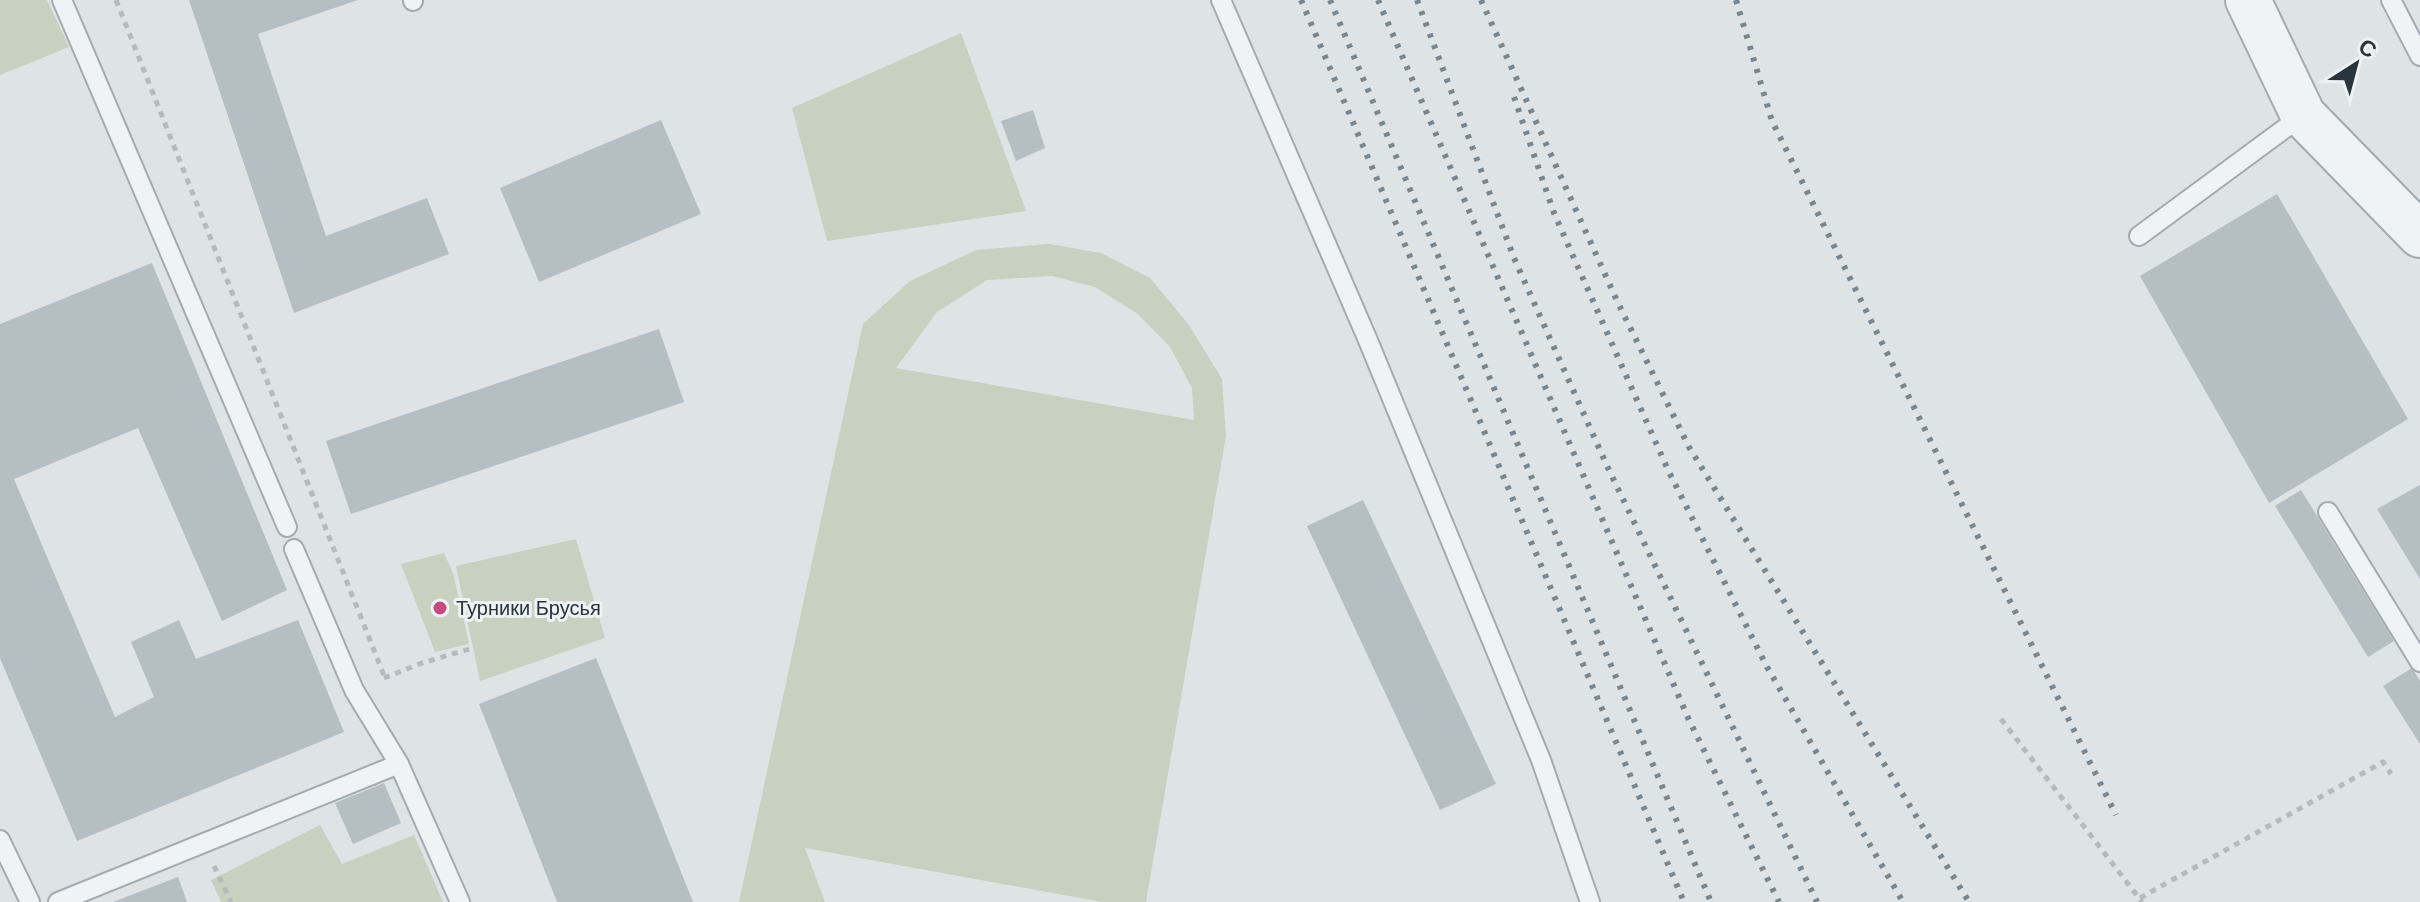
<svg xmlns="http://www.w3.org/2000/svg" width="2420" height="902" font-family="Arial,sans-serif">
<rect width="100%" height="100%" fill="#dee3e6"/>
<g fill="#c8d0c0" fill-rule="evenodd">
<path d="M 0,0 L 47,0 L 69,47 L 0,75 Z"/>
<path d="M 961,33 L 1026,211 L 827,241 L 792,108 Z"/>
<path d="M 1049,244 L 1101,253 L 1150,278 L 1189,325 L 1222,379 L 1226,436 L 1146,902 L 1102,902 L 805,848 L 825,902 L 739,902 L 863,324 L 910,281 L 976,250 ZM 1052,276 L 1095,287 L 1138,314 L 1170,347 L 1192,388 L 1194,420 L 896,368 L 937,312 L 987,280 Z"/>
<path d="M 576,539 L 605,638 L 480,681 L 456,566 Z"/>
<path d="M 444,553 L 453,573 L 469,644 L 435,652 L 401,564 Z"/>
<path d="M 320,825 L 342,864 L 414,835 L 443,902 L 221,902 L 211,880 Z"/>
</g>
<g fill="#b5bec3">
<path d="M 189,0 L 358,0 L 258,34 L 326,236 L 427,198 L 449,254 L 294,313 Z"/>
<path d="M 1033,110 L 1045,148 L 1016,161 L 1001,121 Z"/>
<path d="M 661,120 L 701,214 L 539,282 L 500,188 Z"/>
<path d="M 2277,194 L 2408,419 L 2269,503 L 2140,276 Z"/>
<path d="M 152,263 L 287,590 L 222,621 L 138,428 L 14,479 L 115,717 L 154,697 L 131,642 L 179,620 L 196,659 L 298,620 L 344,732 L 77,841 L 0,658 L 0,324 Z"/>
<path d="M 659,329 L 684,402 L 351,514 L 326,441 Z"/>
<path d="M 2420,485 L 2420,579 L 2377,509 Z"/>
<path d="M 2301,490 L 2394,641 L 2368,657 L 2275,506 Z"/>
<path d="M 1363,500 L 1496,784 L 1440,810 L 1307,526 Z"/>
<path d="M 596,658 L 693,902 L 557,902 L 479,704 Z"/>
<path d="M 2412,668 L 2420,681 L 2420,744 L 2383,686 Z"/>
<path d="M 384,783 L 401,823 L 353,844 L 335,803 Z"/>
<path d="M 178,877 L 187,902 L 113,902 Z"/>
</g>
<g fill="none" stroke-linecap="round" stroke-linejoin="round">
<defs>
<g id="service">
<path d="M 62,0 L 287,527"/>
<path d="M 413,0 L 413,1"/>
<path d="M 1221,0 L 1367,338 L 1541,760 L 1590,902"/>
<path d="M 2391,0 L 2420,56"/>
<path d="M 2139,236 L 2303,115"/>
<path d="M 2328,512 L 2420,662"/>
<path d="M 294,549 L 354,690 L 399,764 L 460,902"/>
<path d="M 0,840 L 30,902"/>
<path d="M 58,902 L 399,764"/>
</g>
<path id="tertiary" d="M 2248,0 L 2303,115 L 2420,235"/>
</defs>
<use href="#service" stroke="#a4abb0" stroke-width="22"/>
<use href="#tertiary" stroke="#a4abb0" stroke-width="48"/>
<g stroke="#b4babe" stroke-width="5" stroke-dasharray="6 6" stroke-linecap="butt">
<path d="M 116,0 L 385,678"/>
<path d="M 384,678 L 422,663 L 473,648"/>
<path d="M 2001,719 L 2142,902"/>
<path d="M 214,866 L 231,902"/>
<path d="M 2140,898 L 2383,762 L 2391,774"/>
</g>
<use href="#service" stroke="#f0f3f5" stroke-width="18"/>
<use href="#tertiary" stroke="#f0f3f5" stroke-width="44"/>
<g stroke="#78878f" stroke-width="6" stroke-dasharray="4 8" stroke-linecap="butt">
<path d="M 1301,0 L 1684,902"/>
<path d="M 1330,0 L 1711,902"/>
<path d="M 1378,0 L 1689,720 L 1779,902"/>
<path d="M 1417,0 L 1514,258 L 1608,468 L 1817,902"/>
<path d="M 1481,0 L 1618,303 L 1689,447 L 1969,902"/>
<path d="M 1736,0 L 1772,121 L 2116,815"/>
<path d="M 1514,97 L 1554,213 L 1668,470 L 1767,667 L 1903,902"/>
</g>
</g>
<circle fill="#c34b7e" stroke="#edf2f4" stroke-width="3" cx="440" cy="608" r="8"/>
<g text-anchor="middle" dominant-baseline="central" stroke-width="6" stroke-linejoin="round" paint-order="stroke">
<g font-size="20" fill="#28353c" stroke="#edf2f4" text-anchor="start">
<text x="456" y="608">Турники Брусья</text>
</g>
</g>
<g transform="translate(2356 64) rotate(36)" stroke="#edf2f4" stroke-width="6" paint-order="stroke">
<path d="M0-6L14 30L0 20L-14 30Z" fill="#28353c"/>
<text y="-12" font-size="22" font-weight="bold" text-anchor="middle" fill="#28353c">С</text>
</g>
</svg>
